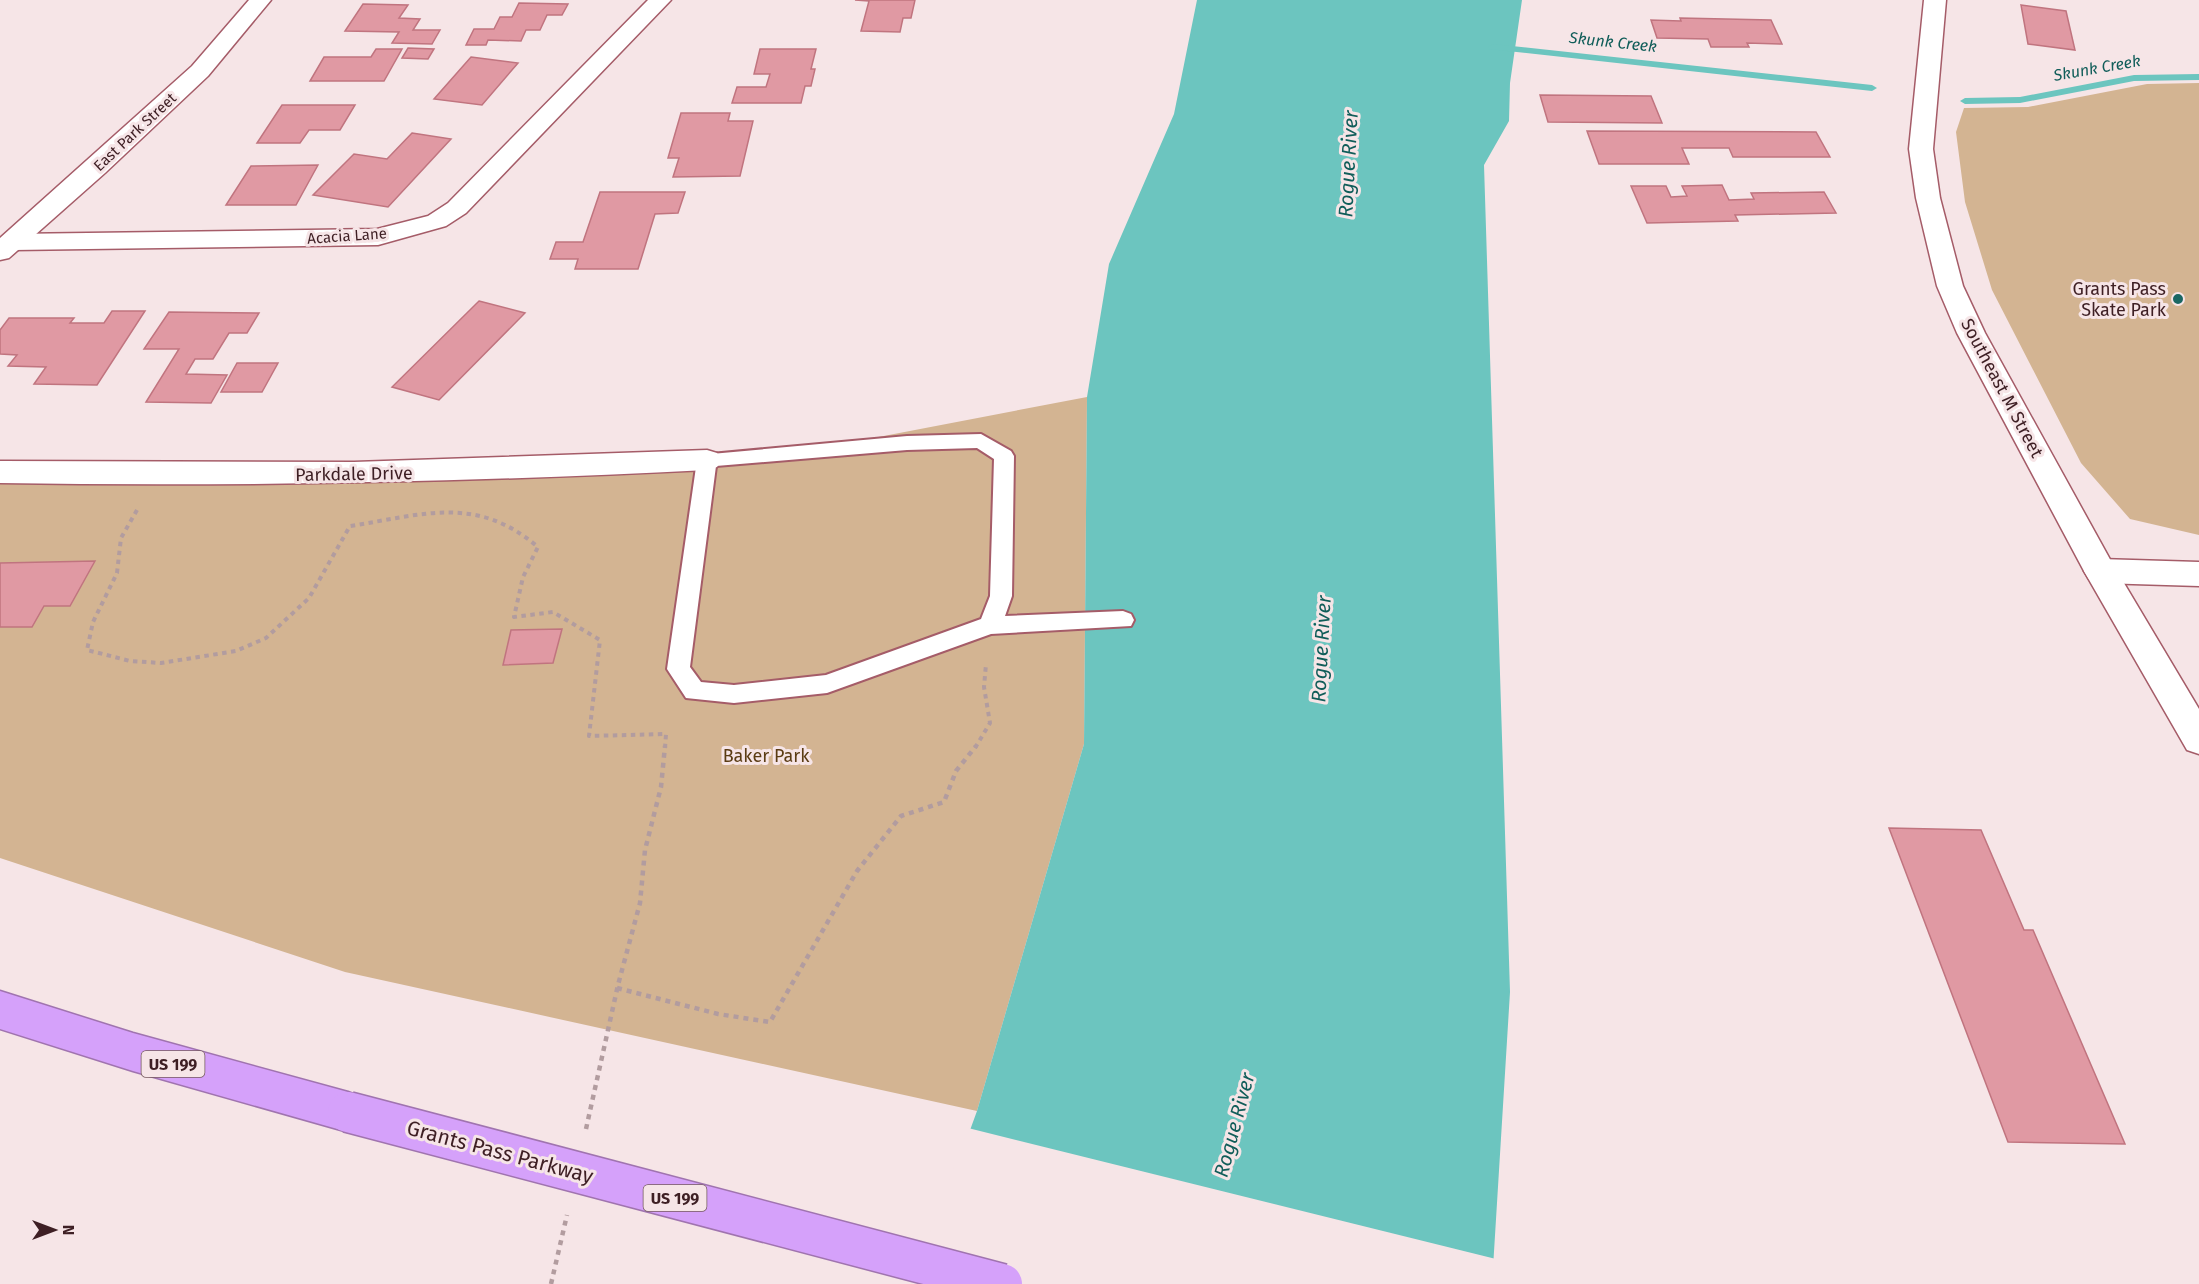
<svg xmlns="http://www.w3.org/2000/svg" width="2199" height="1284" font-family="'Fira Sans',sans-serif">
<rect width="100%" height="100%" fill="#f6e5e7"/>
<g fill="#d3b492">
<path d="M 2199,83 L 2199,535 L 2130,519 L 2081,463 L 1992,290 L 1965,202 L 1956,132 L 1964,108 L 2028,107 L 2147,84 Z"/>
<path d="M 1087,397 L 1084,744 L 977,1111 L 345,972 L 0,858 L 0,467 L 488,470 L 795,453 Z"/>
</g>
<path fill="#6cc5bf" d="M 1197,0 L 1522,0 L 1510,83 L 1509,121 L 1484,165 L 1510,992 L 1492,1284 L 914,1284 L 977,1111 L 1084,744 L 1087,397 L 1109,264 L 1174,114 Z"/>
<path fill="#f6e5e7" d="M 968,1128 L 1496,1259 L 1495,1284 L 911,1284 Z"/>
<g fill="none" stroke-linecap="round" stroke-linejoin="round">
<g fill="#6cc5bf" fill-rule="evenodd">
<path d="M 1493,44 L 1872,85 L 1877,88 L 1872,91 L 1489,49 L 1488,47 Z"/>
<path d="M 2199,74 L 2199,80 L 2134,81 L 2020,103 L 1965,104 L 1960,101 L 1965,98 L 2020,97 L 2134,75 Z"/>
</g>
</g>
<g fill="#e099a3" stroke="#c0747f" stroke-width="1.5">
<path d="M 855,0 L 915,0 L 911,18 L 903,18 L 900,32 L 861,31 L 869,1 Z"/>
<path d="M 519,3 L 568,4 L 562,15 L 547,15 L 540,30 L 526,30 L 521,41 L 488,40 L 486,45 L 466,45 L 474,29 L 494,29 L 500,17 L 512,17 Z"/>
<path d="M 363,4 L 408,5 L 399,18 L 420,19 L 413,30 L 440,30 L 432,44 L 392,43 L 399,32 L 345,31 Z"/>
<path d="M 2021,5 L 2066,11 L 2075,50 L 2028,44 Z"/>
<path d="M 1680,18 L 1771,20 L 1782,44 L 1747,43 L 1749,47 L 1711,47 L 1708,39 L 1657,38 L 1651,20 L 1681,21 Z"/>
<path d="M 408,48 L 434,49 L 428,59 L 402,58 Z"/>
<path d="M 376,49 L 402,49 L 384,81 L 310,81 L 324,57 L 371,57 Z"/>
<path d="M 760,49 L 816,49 L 811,69 L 815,69 L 811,86 L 805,86 L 801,103 L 732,103 L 737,87 L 766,87 L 770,74 L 754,74 Z"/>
<path d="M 471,57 L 518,63 L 482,105 L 434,99 Z"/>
<path d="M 1540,95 L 1651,96 L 1662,123 L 1548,122 Z"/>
<path d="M 282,105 L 355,105 L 340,130 L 309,130 L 300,143 L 257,143 Z"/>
<path d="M 681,113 L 730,113 L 728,121 L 753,121 L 740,176 L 673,177 L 679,158 L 668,158 Z"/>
<path d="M 1587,131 L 1816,132 L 1830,157 L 1733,157 L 1729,148 L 1682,148 L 1689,164 L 1599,164 Z"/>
<path d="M 412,133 L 451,139 L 388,207 L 313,195 L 354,154 L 387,159 Z"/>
<path d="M 318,165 L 296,205 L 226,205 L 251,166 Z"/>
<path d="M 1722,185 L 1729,200 L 1754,199 L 1751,193 L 1824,192 L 1836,213 L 1735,215 L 1738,221 L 1647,223 L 1631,186 L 1666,186 L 1671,197 L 1687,196 L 1682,186 Z"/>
<path d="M 600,192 L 685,192 L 678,213 L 655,214 L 638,269 L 575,269 L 578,259 L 550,259 L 556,242 L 583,242 Z"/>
<path d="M 479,301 L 525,313 L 439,400 L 392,387 Z"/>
<path d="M 112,311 L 145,311 L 97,385 L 34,384 L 46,367 L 8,366 L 17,355 L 0,354 L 0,330 L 9,318 L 74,318 L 70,323 L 104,323 Z"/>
<path d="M 169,312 L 259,313 L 247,333 L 229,333 L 213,359 L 195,359 L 186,374 L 227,375 L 211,403 L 146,402 L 179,349 L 144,349 Z"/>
<path d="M 237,363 L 278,363 L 262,392 L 221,392 Z"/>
<path d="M 95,561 L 70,606 L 44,606 L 32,627 L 0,627 L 0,563 Z"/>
<path d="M 562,629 L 553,663 L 503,665 L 511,630 Z"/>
<path d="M 1889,828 L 1981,830 L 2024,930 L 2033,930 L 2125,1144 L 2008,1142 Z"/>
</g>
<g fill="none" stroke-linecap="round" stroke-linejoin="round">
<defs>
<path id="lane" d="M 981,434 L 1011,451 L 1014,456 L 1012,596 L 1005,616 L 1123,611 L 1131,614 L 1134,620 L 1131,626 L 991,634 L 827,693 L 734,703 L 686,698 L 667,669 L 697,460 L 700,455 L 907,436 ZM 977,448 L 994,459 L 990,596 L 981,619 L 826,675 L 734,685 L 701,682 L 690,667 L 716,466 L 907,450 Z"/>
<g id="street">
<path d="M 648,0 L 671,0 L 466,213 L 446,226 L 378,245 L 13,250 L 4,248 L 0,242 L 4,236 L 13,234 L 377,229 L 428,216 L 448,203 Z"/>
<path d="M 707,450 L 717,453 L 722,460 L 717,467 L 707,470 C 471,482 236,487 0,483 L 0,461 L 354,462 Z"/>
<path d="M 2100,559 L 2199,562 L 2199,586 L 2100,583 L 2089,579 L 2084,571 L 2089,563 Z"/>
</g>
<g id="secondary">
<path d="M 249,0 L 271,0 L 208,76 L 105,173 L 9,258 L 0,260 L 0,238 L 192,66 Z"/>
<path d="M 1924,0 L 1946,0 L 1933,149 L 1940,198 L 1963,286 L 1985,333 L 2112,563 L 2199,709 L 2199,754 L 2187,750 L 2084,571 L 1957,333 L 1937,286 L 1916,198 L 1909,149 Z"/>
</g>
<path id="highway" d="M 0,991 L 133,1033 L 348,1092 L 363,1098 L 369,1112 L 363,1126 L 348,1132 L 133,1071 L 0,1029 Z"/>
</defs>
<use href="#lane" stroke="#a55c68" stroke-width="4"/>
<use href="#street" stroke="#a55c68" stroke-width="3"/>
<use href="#secondary" stroke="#a55c68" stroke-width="3"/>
<use href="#highway" stroke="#a074af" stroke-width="3"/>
<g stroke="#b29c9f" stroke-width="4" stroke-dasharray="4.5 4.5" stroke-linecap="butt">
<path d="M 137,510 L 121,538 L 117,573 L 93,622 L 87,650 L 130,661 L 161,663 L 236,651 L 266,638 L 309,598 L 350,526 C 422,515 476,494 538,547 L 523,577 L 514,617 L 553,612 L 600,640 L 589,736 L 666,734 L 665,748"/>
<path d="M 975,748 L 990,723 L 984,687 L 986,664"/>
</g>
<g stroke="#b29c9f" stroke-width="4.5" stroke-dasharray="5 5" stroke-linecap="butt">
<path d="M 617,988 L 718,1014 L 770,1022 L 857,871 L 901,816 L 944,802 L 956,771 L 976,746"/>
<path d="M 586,1129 L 618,985 L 640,903 L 645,850 L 661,787 L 665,746"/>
<path d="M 551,1284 L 567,1215"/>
</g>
<use href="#lane" fill="#fff" fill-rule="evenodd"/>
<use href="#street" fill="#fff" fill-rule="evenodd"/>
<use href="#secondary" fill="#fff" fill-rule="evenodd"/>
<use href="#highway" fill="#d5a1fa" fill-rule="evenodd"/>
<defs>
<path id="highway-bridge" d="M 348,1112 L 1002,1284"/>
</defs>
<use href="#highway-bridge" stroke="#a074af" stroke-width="43" stroke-linecap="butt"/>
<use href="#highway-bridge" stroke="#d5a1fa" stroke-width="40"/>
</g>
<circle fill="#1a6763" stroke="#f6e5e7" stroke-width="2" cx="2178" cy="299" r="6"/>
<g text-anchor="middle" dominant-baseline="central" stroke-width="6" stroke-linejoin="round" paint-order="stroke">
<g font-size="15" fill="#3e1f24" stroke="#f6e5e7">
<text transform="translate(135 132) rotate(-43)">East Park Street</text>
<text transform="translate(347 236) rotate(-4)">Acacia Lane</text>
</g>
<g font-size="16" font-style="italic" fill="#105d59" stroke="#f6e5e7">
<text transform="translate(1613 42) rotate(6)">Skunk Creek</text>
<text transform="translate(2097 68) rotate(-10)">Skunk Creek</text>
</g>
<g fill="#f6e5e7" stroke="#755a5e" stroke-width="1.5">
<rect x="141.5" y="1051" width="63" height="26" rx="4.5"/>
<rect x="643.5" y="1185" width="63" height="26" rx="4.5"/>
</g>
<g font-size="16" font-weight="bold" fill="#3e1f24">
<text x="173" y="1064">US 199</text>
<text x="675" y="1198">US 199</text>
</g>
<g font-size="18" fill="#3e1f24" stroke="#f6e5e7" text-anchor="end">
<text x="2166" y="289">Grants Pass<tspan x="2166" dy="21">Skate Park</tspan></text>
</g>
<g font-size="18" fill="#3e1f24" stroke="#f6e5e7">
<text transform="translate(2002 388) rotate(62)">Southeast M Street</text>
<text transform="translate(354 474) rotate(-1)">Parkdale Drive</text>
</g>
<g font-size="18" fill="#5b3c14" stroke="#f6e5e7">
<text x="766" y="756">Baker Park</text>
</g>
<g font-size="20" font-style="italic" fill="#105d59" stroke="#f6e5e7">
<text transform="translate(1348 164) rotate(-87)">Rogue River</text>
<text transform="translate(1321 649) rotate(-87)">Rogue River</text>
<text transform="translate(1234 1125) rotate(-75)">Rogue River</text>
</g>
<g font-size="21" fill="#3e1f24" stroke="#f6e5e7">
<text transform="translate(500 1152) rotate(15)">Grants Pass Parkway</text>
</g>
</g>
<g transform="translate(54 1230) rotate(90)" stroke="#f6e5e7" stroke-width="4.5" paint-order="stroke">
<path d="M0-4.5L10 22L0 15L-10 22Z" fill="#3e1f24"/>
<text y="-9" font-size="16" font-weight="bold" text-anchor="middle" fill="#3e1f24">N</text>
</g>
</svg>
